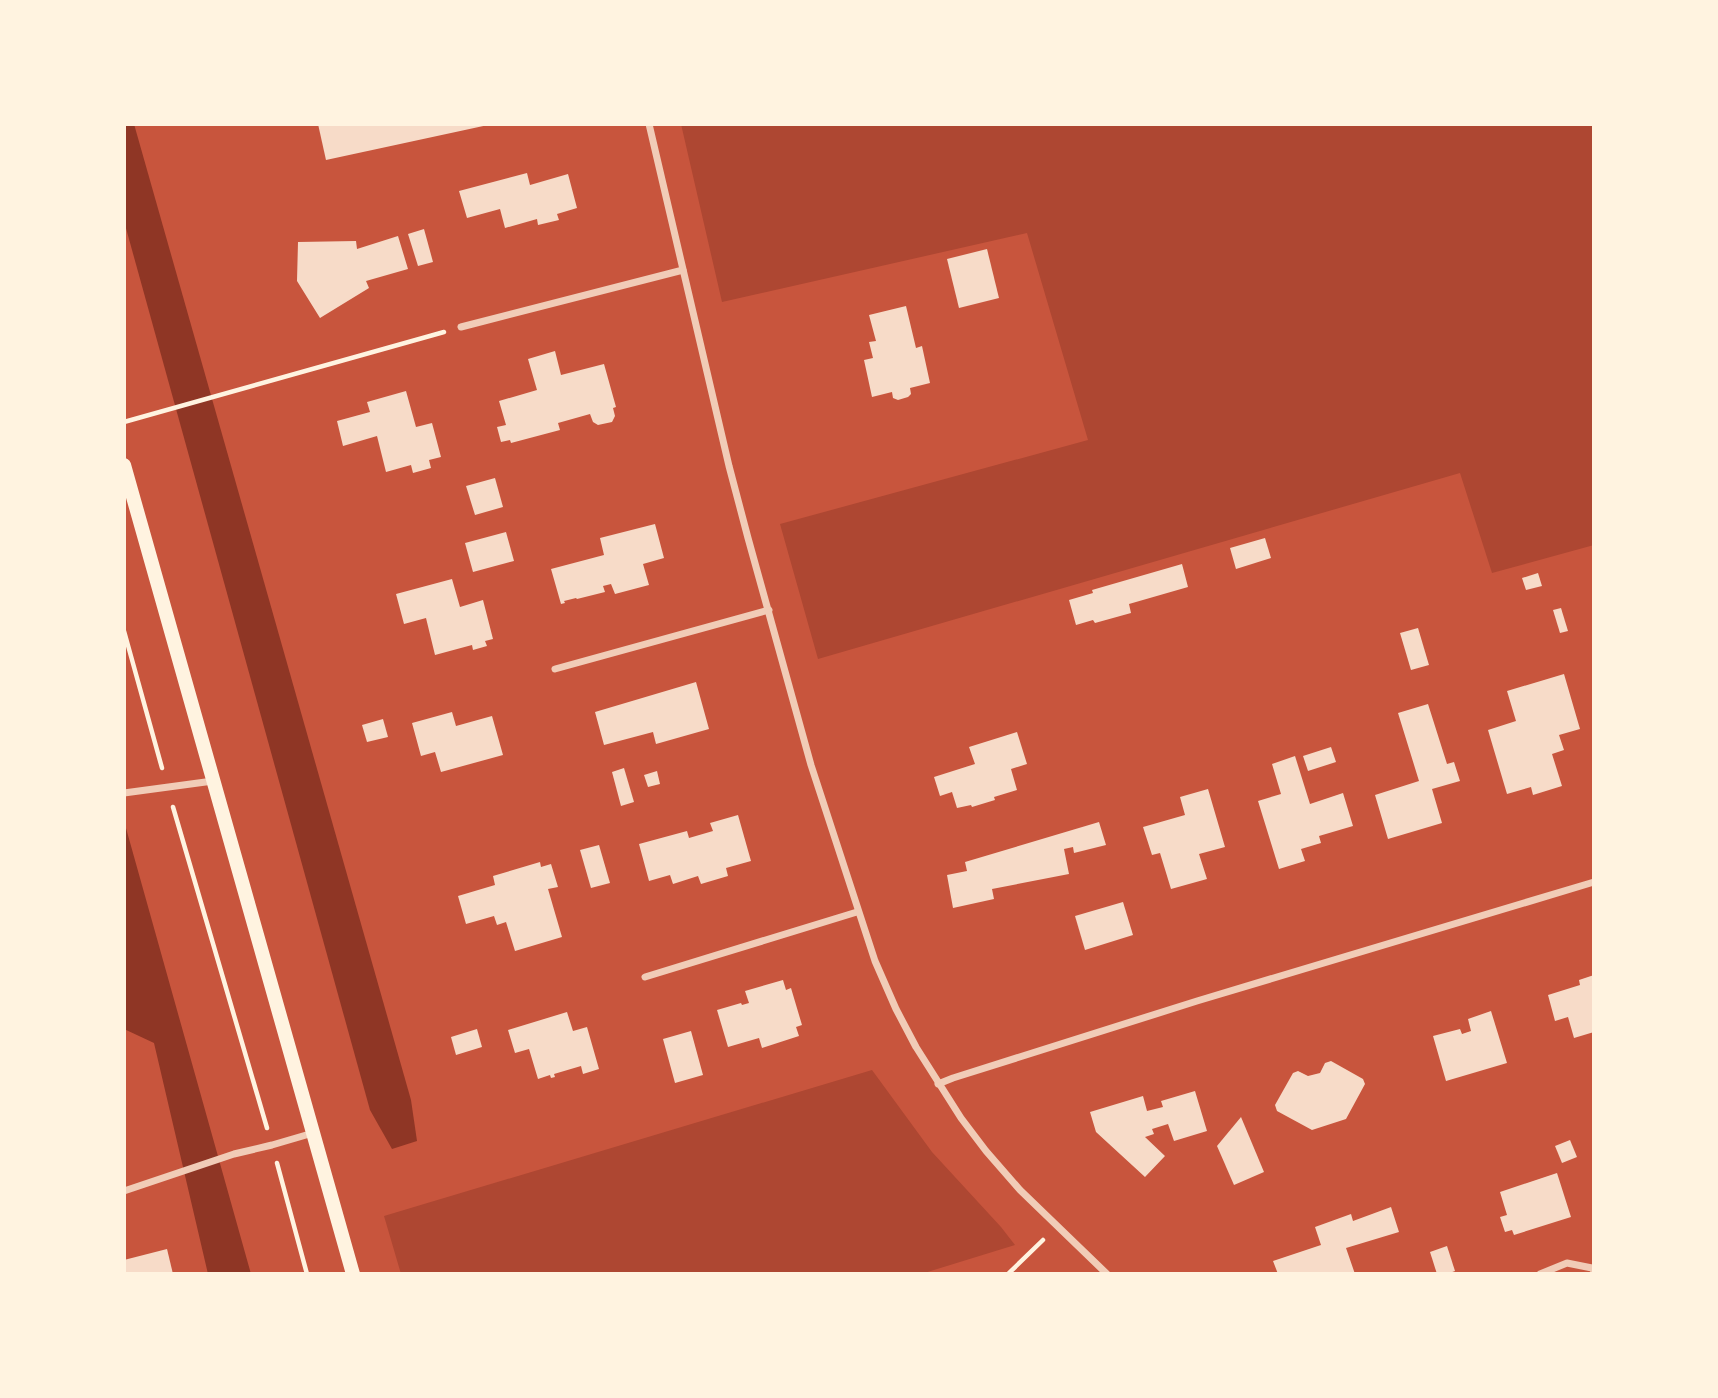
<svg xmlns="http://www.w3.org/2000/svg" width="1718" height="1398" font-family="'Fira Sans Condensed',sans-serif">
<rect width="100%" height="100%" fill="#c8553d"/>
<g fill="#ae4732">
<path d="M 681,124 L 1594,124 L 1594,545 L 1492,573 L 1460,473 L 818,659 L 780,524 L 1088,440 L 1027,233 L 722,302 Z"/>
<path d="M 872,1070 L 932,1152 L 1001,1227 L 1015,1245 L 921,1274 L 401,1274 L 384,1216 Z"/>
</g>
<g fill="#8f3625">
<path d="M 124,124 L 134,124 L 411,1100 L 417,1141 L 392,1149 L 370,1110 L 124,221 Z"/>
<path d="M 124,821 L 251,1274 L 208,1274 L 154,1043 L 124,1029 Z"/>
</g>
<g fill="#f7dbc8">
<path d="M 318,124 L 488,124 L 488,125 L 326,160 Z"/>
<path d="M 527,173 L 530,185 L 568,174 L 577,208 L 557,214 L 559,220 L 538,225 L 537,219 L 505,228 L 500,209 L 467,218 L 459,191 Z"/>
<path d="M 424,229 L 433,262 L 418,266 L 408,234 Z"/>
<path d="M 398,236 L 408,269 L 366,281 L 369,288 L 320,318 L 297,281 L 298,242 L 356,241 L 357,249 Z"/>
<path d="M 987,249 L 999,298 L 959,308 L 947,259 Z"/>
<path d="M 906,306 L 916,348 L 922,346 L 930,383 L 910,388 L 911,394 L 908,397 L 898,400 L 893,398 L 892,392 L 872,397 L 864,360 L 873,358 L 869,342 L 876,341 L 869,315 Z"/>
<path d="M 555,351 L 561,375 L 604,364 L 616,407 L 613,408 L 615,416 L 612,422 L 598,425 L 593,422 L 590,414 L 558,423 L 560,430 L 511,443 L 510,440 L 501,442 L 497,427 L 506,425 L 499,401 L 537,390 L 528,359 Z"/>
<path d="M 406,391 L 416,427 L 432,423 L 441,457 L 429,460 L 431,468 L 413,473 L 411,465 L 386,472 L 377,436 L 343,446 L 337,421 L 370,412 L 367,402 Z"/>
<path d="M 495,478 L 503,507 L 475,515 L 466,486 Z"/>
<path d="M 655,524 L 664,558 L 643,564 L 649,585 L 615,594 L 611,584 L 603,586 L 605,592 L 577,599 L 576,598 L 564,601 L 565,603 L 561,604 L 551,569 L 604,555 L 600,538 Z"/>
<path d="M 506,532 L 514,561 L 473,572 L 465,543 Z"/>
<path d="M 1265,538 L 1271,558 L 1236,569 L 1230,548 Z"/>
<path d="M 1182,564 L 1188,587 L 1129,604 L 1131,613 L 1095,623 L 1093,620 L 1076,625 L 1069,600 L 1093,593 L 1092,590 Z"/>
<path d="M 1538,573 L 1542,586 L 1526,590 L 1522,578 Z"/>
<path d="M 452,579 L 460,607 L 483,600 L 493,639 L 485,641 L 487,646 L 473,650 L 472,645 L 435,655 L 426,618 L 404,624 L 396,594 Z"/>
<path d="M 1561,608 L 1568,631 L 1560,633 L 1553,610 Z"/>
<path d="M 1418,628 L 1429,665 L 1411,670 L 1400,633 Z"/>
<path d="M 1564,674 L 1580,729 L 1559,735 L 1564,750 L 1552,754 L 1562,786 L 1533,795 L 1531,787 L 1507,794 L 1488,730 L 1516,721 L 1507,691 Z"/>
<path d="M 696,682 L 709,729 L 656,744 L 653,732 L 604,745 L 595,712 Z"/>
<path d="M 1428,704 L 1447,764 L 1454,762 L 1460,781 L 1432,789 L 1442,823 L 1388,839 L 1375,795 L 1419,781 L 1398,713 Z"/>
<path d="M 452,712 L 456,726 L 492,716 L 503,755 L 441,772 L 435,752 L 421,756 L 412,723 Z"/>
<path d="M 383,719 L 388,737 L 367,742 L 362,725 Z"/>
<path d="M 1017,732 L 1027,764 L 1011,769 L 1017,790 L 994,797 L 995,800 L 972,807 L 971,805 L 957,808 L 952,792 L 940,796 L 934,777 L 975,764 L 969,747 Z"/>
<path d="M 1331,747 L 1336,762 L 1308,771 L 1303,756 Z"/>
<path d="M 1295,756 L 1310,804 L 1343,793 L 1353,826 L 1319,836 L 1321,843 L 1301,849 L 1305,861 L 1279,869 L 1258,801 L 1281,794 L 1272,764 Z"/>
<path d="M 624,768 L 634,802 L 621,806 L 612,772 Z"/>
<path d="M 657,771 L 660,784 L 648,787 L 644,775 Z"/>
<path d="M 1208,789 L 1225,847 L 1199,854 L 1207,879 L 1171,889 L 1160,853 L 1152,855 L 1143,827 L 1185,815 L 1180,797 Z"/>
<path d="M 738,815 L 751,861 L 726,868 L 728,876 L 701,884 L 698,876 L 673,884 L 670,875 L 649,881 L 639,844 L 687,831 L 689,838 L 713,831 L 710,823 Z"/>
<path d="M 1099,822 L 1106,845 L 1074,853 L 1073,847 L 1064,849 L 1069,874 L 992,889 L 994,899 L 953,908 L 947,875 L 967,871 L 965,862 Z"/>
<path d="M 599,845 L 610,883 L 591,888 L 580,850 Z"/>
<path d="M 540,862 L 541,867 L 551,864 L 558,887 L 548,889 L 562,937 L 515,951 L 506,922 L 497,925 L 494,916 L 466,924 L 458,896 L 495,885 L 493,876 Z"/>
<path d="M 1123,902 L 1133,935 L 1085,950 L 1075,916 Z"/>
<path d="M 1594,975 L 1594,1032 L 1574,1038 L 1568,1017 L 1555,1021 L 1548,995 L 1580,985 L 1579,980 Z"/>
<path d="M 783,980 L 786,990 L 791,988 L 802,1025 L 796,1027 L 799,1036 L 762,1048 L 759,1038 L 728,1047 L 717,1010 L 741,1003 L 742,1005 L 749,1003 L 745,991 Z"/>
<path d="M 1491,1011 L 1507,1063 L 1446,1081 L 1433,1036 L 1460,1029 L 1462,1034 L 1471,1031 L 1468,1019 Z"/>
<path d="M 567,1012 L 573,1031 L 587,1027 L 599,1069 L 583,1074 L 581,1066 L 554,1074 L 555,1077 L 551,1078 L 550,1075 L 538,1079 L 529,1049 L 515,1053 L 508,1030 Z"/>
<path d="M 477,1029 L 482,1047 L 456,1055 L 451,1037 Z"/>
<path d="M 691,1031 L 703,1075 L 675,1083 L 663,1039 Z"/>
<path d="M 1331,1061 L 1363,1079 L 1365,1084 L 1346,1119 L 1312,1130 L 1277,1111 L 1275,1105 L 1293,1073 L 1298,1071 L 1308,1076 L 1320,1073 L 1325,1063 Z"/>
<path d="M 1195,1091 L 1207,1131 L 1174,1141 L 1168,1124 L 1152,1129 L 1154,1134 L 1145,1137 L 1165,1156 L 1145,1177 L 1096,1132 L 1090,1112 L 1143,1096 L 1147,1111 L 1163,1107 L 1161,1101 Z"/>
<path d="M 1241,1117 L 1264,1172 L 1234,1185 L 1217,1146 Z"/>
<path d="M 1570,1140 L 1577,1157 L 1562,1163 L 1555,1146 Z"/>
<path d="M 1557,1173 L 1571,1217 L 1514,1235 L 1512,1230 L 1505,1232 L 1500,1217 L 1507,1215 L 1500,1192 Z"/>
<path d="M 1391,1207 L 1399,1232 L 1346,1248 L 1355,1274 L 1278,1274 L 1273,1261 L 1321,1245 L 1315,1227 L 1351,1214 L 1353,1221 Z"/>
<path d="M 1447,1246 L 1455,1271 L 1447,1274 L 1437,1274 L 1430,1252 Z"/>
<path d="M 167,1249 L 173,1274 L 124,1274 L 124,1260 Z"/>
</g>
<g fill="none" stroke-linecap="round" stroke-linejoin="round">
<g stroke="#fff3e0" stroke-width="4.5">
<path d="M 124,422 L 444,332"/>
<path d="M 124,631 L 162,768"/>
<path d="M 173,807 L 267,1128"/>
<path d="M 277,1163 L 307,1274"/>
<path d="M 1008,1274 L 1043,1240"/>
</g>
<g stroke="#f1ccb7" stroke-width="7">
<path d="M 649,124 L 729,466 L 748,538 L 811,765 L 875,961 L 896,1009 L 916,1047 L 961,1118 L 986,1151 L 1020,1190 L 1107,1274"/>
<path d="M 461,327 L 683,270"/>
<path d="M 555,669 L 769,610"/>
<path d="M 124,793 L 213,781"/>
<path d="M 645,977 L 857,912"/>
<path d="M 938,1084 L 953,1078 L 1197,1001 L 1594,882"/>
<path d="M 124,1191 L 234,1154 L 272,1145 L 313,1133"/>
<path d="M 1540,1274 L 1567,1263 L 1592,1268 L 1594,1272"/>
</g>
<path stroke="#fff3e0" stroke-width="14" d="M 124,465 L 353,1274"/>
</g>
<rect width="1718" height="1398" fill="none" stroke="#fff3e0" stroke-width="252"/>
</svg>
